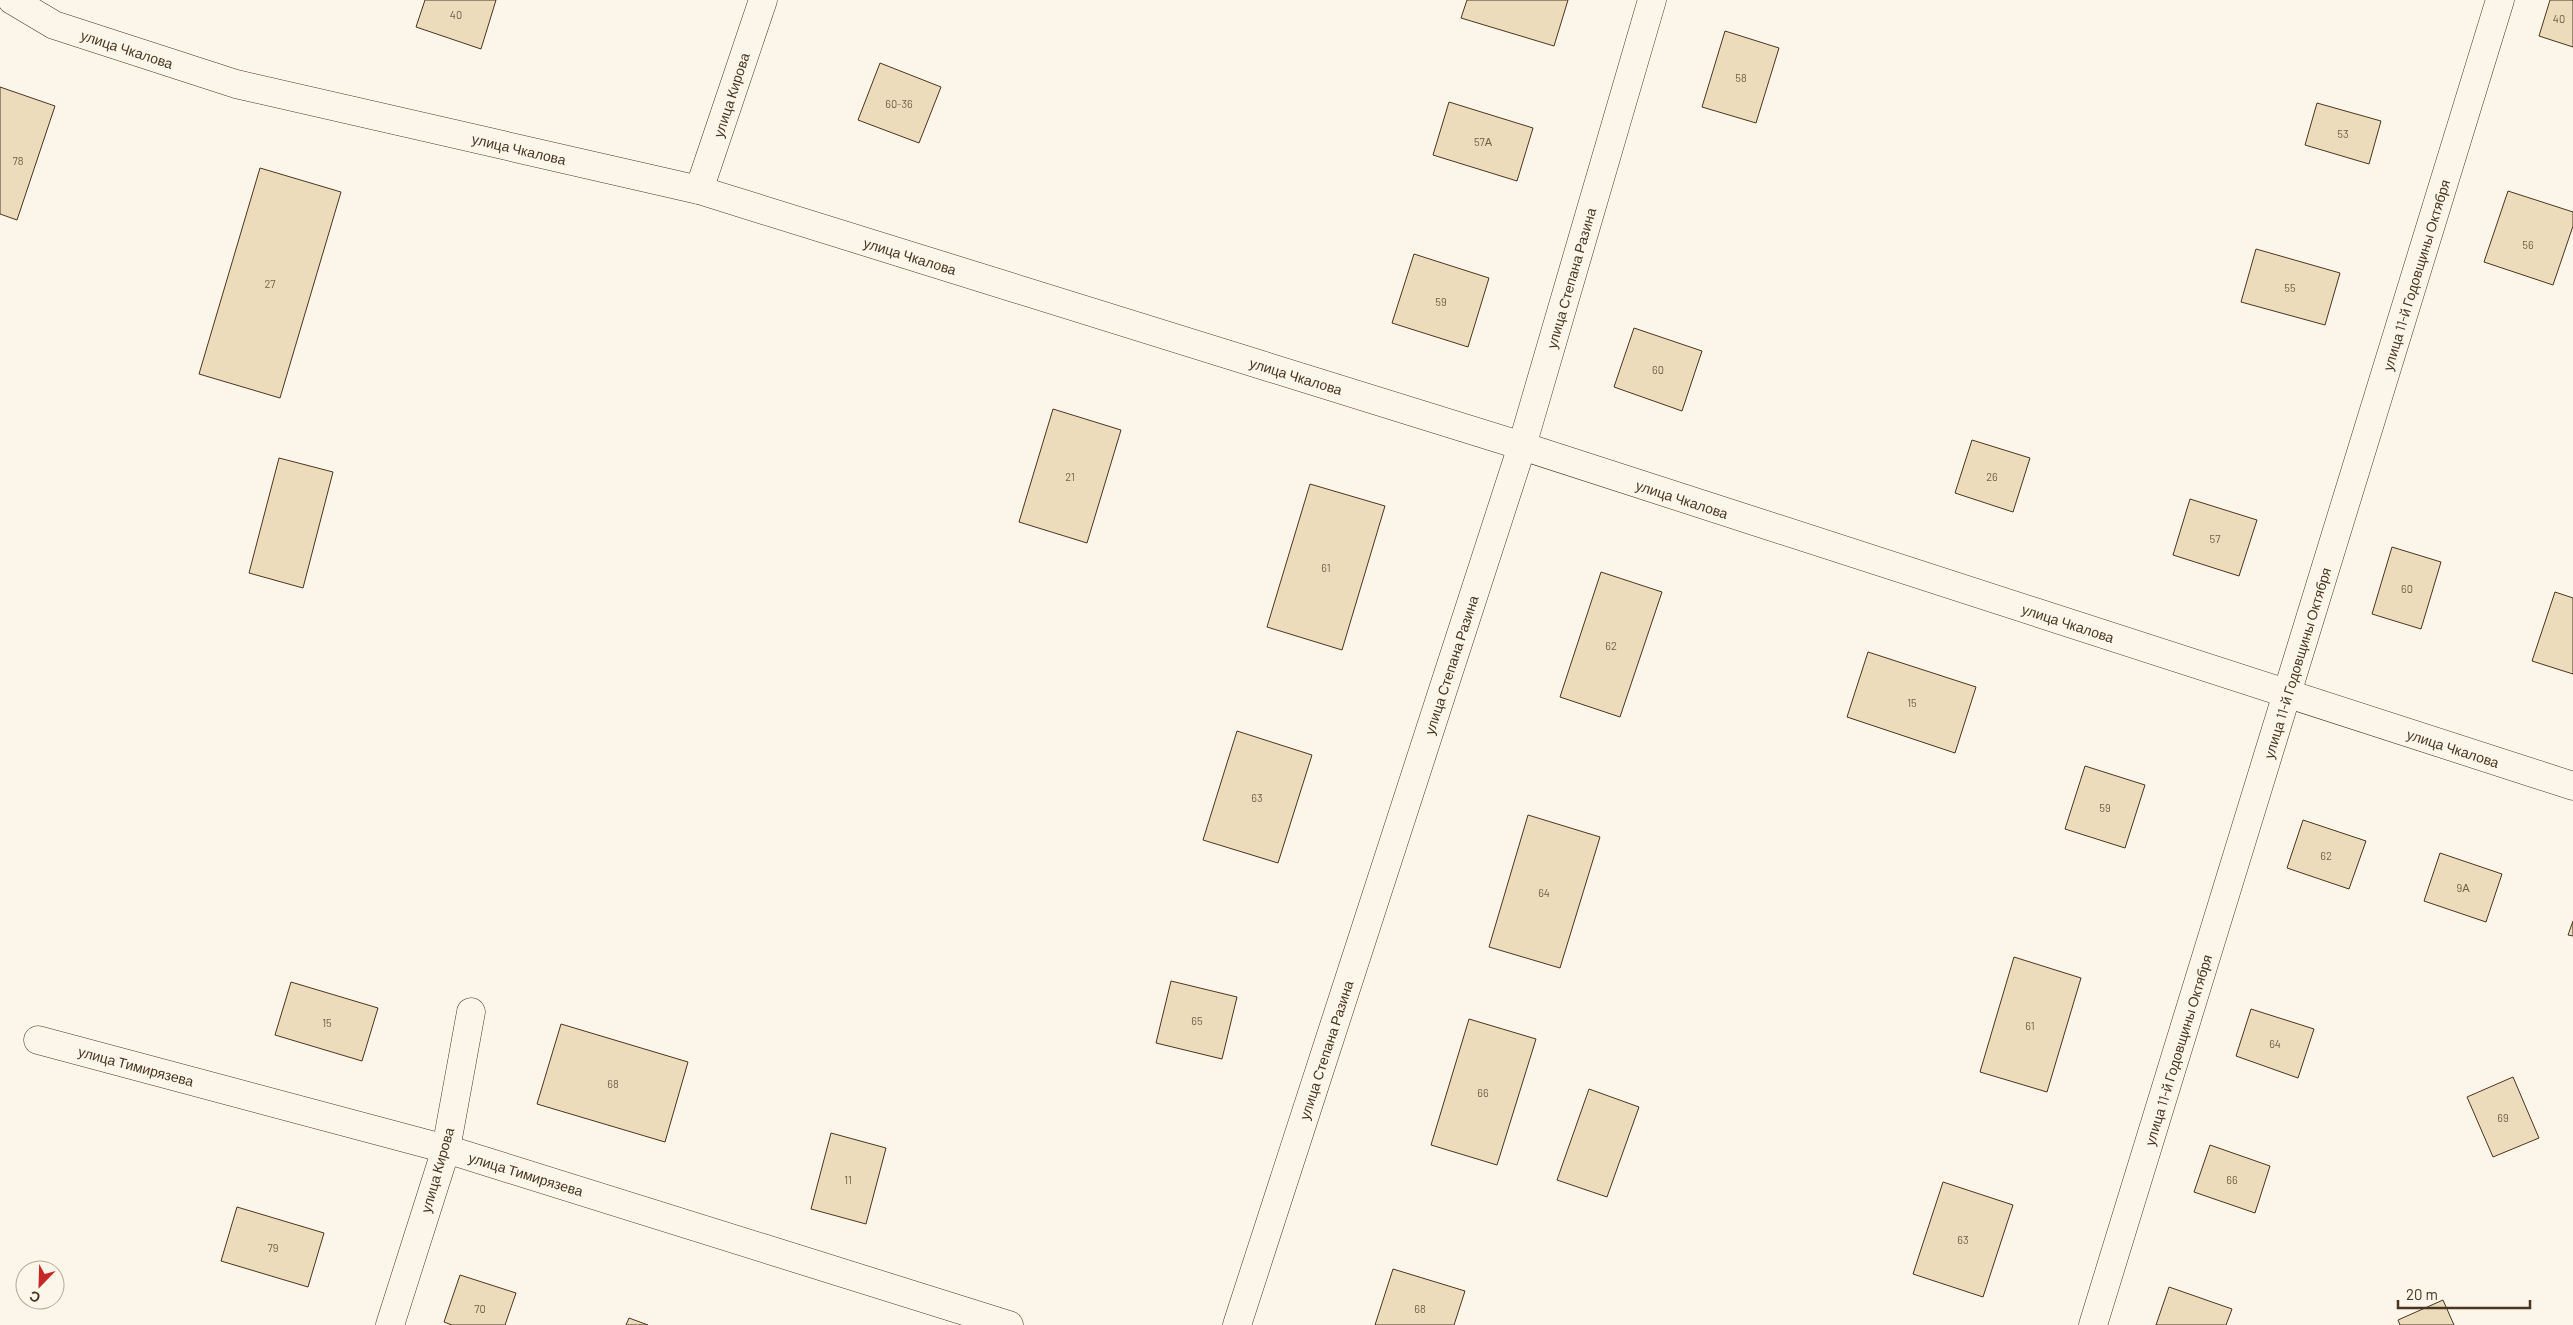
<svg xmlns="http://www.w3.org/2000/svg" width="2573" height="1325" font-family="Barlow,sans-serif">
<rect width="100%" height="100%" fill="#fbf6e9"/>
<g fill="#ecdcbc" stroke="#4a3520">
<path d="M 425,0 L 496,0 L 481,49 L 416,27 Z"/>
<path d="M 1467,0 L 1568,0 L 1554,46 L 1461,18 Z"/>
<path d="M 2550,0 L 2573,0 L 2573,47 L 2539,36 Z"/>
<path d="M 1725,31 L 1779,48 L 1756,123 L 1702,107 Z"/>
<path d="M 880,63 L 941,87 L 919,143 L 858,120 Z"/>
<path d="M 0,87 L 55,106 L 17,220 L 0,214 Z"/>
<path d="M 1449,102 L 1533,128 L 1517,181 L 1433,155 Z"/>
<path d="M 2317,103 L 2381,121 L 2369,164 L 2305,145 Z"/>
<path d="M 260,168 L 341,192 L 280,398 L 199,374 Z"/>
<path d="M 2508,191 L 2573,212 L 2573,226 L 2553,285 L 2484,262 Z"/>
<path d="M 2256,249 L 2340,273 L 2325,325 L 2241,302 Z"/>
<path d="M 1414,254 L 1489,278 L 1468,347 L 1392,323 Z"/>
<path d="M 1634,328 L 1702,351 L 1682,411 L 1614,387 Z"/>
<path d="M 1053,409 L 1121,430 L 1087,543 L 1019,522 Z"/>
<path d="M 1972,440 L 2030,458 L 2013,512 L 1955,493 Z"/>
<path d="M 279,458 L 333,472 L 303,588 L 249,573 Z"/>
<path d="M 1310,484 L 1385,506 L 1342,650 L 1267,627 Z"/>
<path d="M 2190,499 L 2257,520 L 2239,576 L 2173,555 Z"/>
<path d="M 2392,547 L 2441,562 L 2421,629 L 2372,614 Z"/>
<path d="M 1601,572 L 1662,592 L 1620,717 L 1560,697 Z"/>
<path d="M 2555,592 L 2573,598 L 2573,674 L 2532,661 Z"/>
<path d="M 1868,652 L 1976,687 L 1955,753 L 1847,717 Z"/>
<path d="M 1237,731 L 1312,755 L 1278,863 L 1203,840 Z"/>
<path d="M 2085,766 L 2145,785 L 2125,848 L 2065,829 Z"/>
<path d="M 1528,815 L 1600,837 L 1560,968 L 1489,947 Z"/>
<path d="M 2303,820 L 2366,841 L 2349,889 L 2287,868 Z"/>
<path d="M 2440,853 L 2502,874 L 2486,922 L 2424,901 Z"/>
<path d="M 2573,921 L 2573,936 L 2568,935 Z"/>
<path d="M 2014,957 L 2081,978 L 2047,1092 L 1980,1072 Z"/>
<path d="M 1171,981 L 1237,997 L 1222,1059 L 1156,1043 Z"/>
<path d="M 291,982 L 378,1008 L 362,1061 L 275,1035 Z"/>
<path d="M 2251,1009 L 2314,1029 L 2298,1078 L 2236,1056 Z"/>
<path d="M 1469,1019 L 1536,1039 L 1497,1165 L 1431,1145 Z"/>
<path d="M 561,1024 L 688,1062 L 665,1142 L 537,1104 Z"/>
<path d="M 2513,1077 L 2539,1138 L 2493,1157 L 2467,1097 Z"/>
<path d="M 1589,1089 L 1639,1107 L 1607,1197 L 1557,1180 Z"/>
<path d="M 831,1133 L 886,1148 L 866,1224 L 811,1209 Z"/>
<path d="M 2210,1145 L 2270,1166 L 2255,1213 L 2194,1192 Z"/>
<path d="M 1943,1182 L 2013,1205 L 1983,1297 L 1913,1274 Z"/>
<path d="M 237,1207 L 324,1233 L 308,1287 L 221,1261 Z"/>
<path d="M 1393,1269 L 1465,1291 L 1454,1325 L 1375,1325 Z"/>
<path d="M 460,1275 L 516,1293 L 505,1325 L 452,1325 L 444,1322 Z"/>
<path d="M 2169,1287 L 2232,1309 L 2226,1325 L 2156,1325 Z"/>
<path d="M 2443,1300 L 2454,1325 L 2400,1325 L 2398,1320 Z"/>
<path d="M 629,1318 L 648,1325 L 626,1325 Z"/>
</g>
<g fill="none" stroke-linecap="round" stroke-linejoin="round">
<defs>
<g id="minor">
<path d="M 12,0 L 54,25 L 236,84 L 699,190 L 1522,446 L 2573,786"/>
<path d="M 699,190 L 763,0"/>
<path d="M 38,1040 L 446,1149 L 1009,1325"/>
<path d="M 390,1325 L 446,1149 L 471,1012"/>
<path d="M 1237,1325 L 1522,446 L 1652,0"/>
<path d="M 2093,1325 L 2500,0"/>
</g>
</defs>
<use href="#minor" stroke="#4a3520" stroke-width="29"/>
<use href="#minor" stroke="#fbf6e9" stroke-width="28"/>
</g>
<g text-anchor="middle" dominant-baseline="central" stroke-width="4" stroke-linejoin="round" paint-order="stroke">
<g font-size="11" fill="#725f47">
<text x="456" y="14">40</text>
<text x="2559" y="18">40</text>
<text x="1741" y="77">58</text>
<text x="899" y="103">60-36</text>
<text x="2343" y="133">53</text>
<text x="1483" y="141">57А</text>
<text x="18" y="160">78</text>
<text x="2528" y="244">56</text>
<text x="270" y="283">27</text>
<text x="2290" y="287">55</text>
<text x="1441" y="301">59</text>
<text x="1658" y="369">60</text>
<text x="1070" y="476">21</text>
<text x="1992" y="476">26</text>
<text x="2215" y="538">57</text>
<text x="1326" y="567">61</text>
<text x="2407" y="588">60</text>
<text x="1611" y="645">62</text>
<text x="1912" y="702">15</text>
<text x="1257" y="797">63</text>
<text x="2105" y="807">59</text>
<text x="2326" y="855">62</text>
<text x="2463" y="887">9А</text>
<text x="1544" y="892">64</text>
<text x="1197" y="1020">65</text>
<text x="327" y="1022">15</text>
<text x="2030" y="1025">61</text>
<text x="2275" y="1043">64</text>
<text x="613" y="1083">68</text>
<text x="1483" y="1092">66</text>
<text x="2503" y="1117">69</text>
<text x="848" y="1179">11</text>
<text x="2232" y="1179">66</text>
<text x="1963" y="1239">63</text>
<text x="273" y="1247">79</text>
<text x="480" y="1308">70</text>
<text x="1420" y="1308">68</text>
</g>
<g font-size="14" fill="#4a3520" stroke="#fbf6e9">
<text transform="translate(127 49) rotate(18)">улица Чкалова</text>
<text transform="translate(731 95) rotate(-72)">улица Кирова</text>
<text transform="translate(519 149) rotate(13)">улица Чкалова</text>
<text transform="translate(910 256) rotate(17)">улица Чкалова</text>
<text transform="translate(2416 275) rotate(-73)">улица 11-й Годовщины Октября</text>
<text transform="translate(1571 278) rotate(-74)">улица Степана Разина</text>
<text transform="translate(1296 376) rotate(17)">улица Чкалова</text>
<text transform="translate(1682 499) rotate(18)">улица Чкалова</text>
<text transform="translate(2068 623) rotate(18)">улица Чкалова</text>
<text transform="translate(2297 663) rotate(-73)">улица 11-й Годовщины Октября</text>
<text transform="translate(1451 665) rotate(-72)">улица Степана Разина</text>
<text transform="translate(2453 748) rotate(18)">улица Чкалова</text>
<text transform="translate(1326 1050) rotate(-72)">улица Степана Разина</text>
<text transform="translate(2178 1050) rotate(-73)">улица 11-й Годовщины Октября</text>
<text transform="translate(136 1066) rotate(15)">улица Тимирязева</text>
<text transform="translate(437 1170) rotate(-74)">улица Кирова</text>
<text transform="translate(526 1174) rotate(17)">улица Тимирязева</text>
</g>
</g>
<g transform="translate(40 1285) rotate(203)"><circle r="24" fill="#fbf6e9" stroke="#b4a999"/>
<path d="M0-4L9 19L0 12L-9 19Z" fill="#c62828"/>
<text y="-8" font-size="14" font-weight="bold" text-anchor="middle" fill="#4a3520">С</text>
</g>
<path d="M2398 1300v8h132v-8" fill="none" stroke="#4a3520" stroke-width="2.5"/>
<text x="2406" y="1300" font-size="15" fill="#4a3520" stroke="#fbf6e9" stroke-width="4" paint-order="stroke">20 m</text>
</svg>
